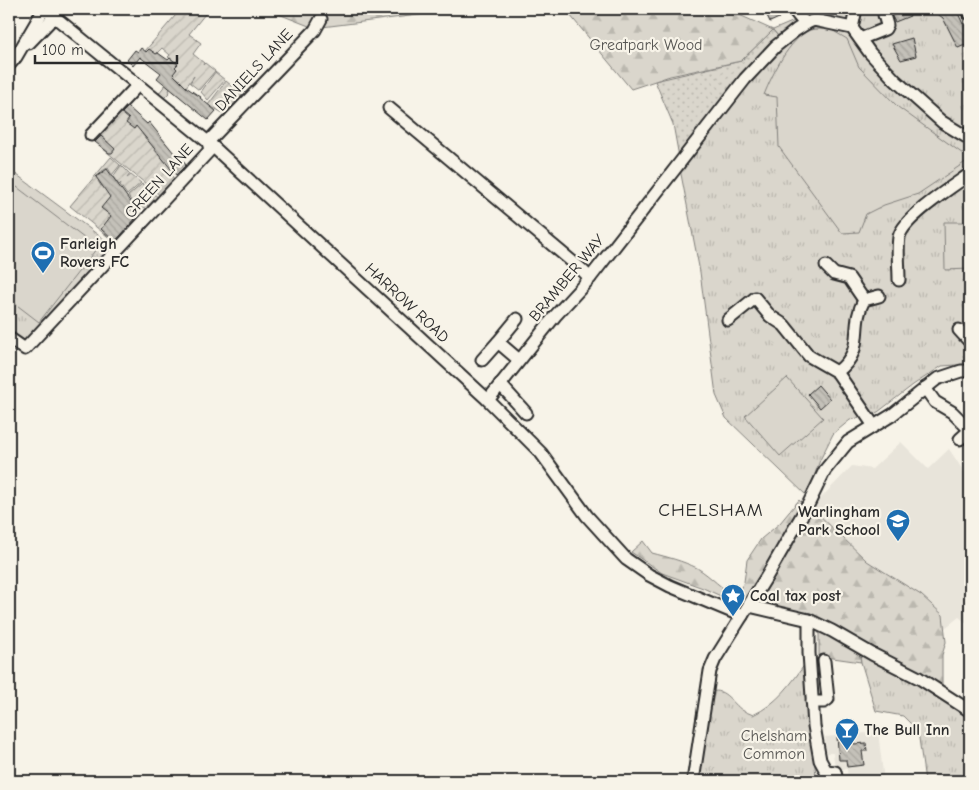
<svg xmlns="http://www.w3.org/2000/svg" width="979" height="790" font-family="'Comic Neue',sans-serif">
<defs>
<pattern id="grass-dots" width="8" height="8" patternUnits="userSpaceOnUse" patternTransform="scale(1.25)"><rect width="8" height="8" fill="#dad6cc"/><path d="M2 2h.1M6 6h.1" fill="none" stroke="#bbb8af" stroke-width="1.8" stroke-linecap="round"/></pattern>
<pattern id="forest-firs" width="22" height="20" patternUnits="userSpaceOnUse" patternTransform="scale(1.25)"><rect width="22" height="20" fill="#dad6cc"/><path d="M5 1l3.5 6h-7zM16 11l3.5 6h-7z" fill="#bbb8af"/></pattern>
<pattern id="park-tufts" width="24" height="20" patternUnits="userSpaceOnUse" patternTransform="scale(1.25)"><rect width="24" height="20" fill="#dad6cc"/><path d="M3 7l-1-3M5 7V3M7 7l1-3M15 17l-1-3M17 17v-4M19 17l1-3" fill="none" stroke="#bbb8af"/></pattern>
<pattern id="garden-furrows" width="10" height="10" patternUnits="userSpaceOnUse" patternTransform="scale(1.25)"><rect width="10" height="10" fill="#dad6cc"/><path d="M-1 1l2-2M0 10L10 0M9 11l2-2" fill="none" stroke="#bbb8af"/></pattern>
<pattern id="building-back-hatch" width="6" height="6" patternUnits="userSpaceOnUse" patternTransform="scale(1.25)"><rect width="6" height="6" fill="#c4c1b9"/><path d="M-1 5l2 2M0 0l6 6M5-1l2 2" fill="none" stroke="#a9a69f"/></pattern>
</defs>
<rect width="100%" height="100%" fill="#f7f3e8"/>
<filter id="ink" filterUnits="userSpaceOnUse"><feTurbulence type="fractalNoise" baseFrequency=".02" numOctaves="2"/><feDisplacementMap in="SourceGraphic" scale="10" xChannelSelector="R" yChannelSelector="G"/><feConvolveMatrix kernelMatrix="1 2 1 2 8 2 1 2 1" color-interpolation-filters="sRGB"/></filter>
<g filter="url(#ink)">
<g fill="#e8e4da">
<path d="M 901,442 L 928,469 L 949,449 L 970,481 L 970,626 L 959,617 L 921,647 L 810,520 L 813,509 L 817,502 L 852,466 L 872,469 Z"/>
<path d="M 878,732 L 884,781 L 848,781 L 847,769 L 838,769 L 835,767 L 833,753 L 827,753 L 825,737 Z"/>
</g>
<path fill="url(#grass-dots)" stroke="#82807c" d="M 773,30 L 780,39 L 679,157 L 673,124 L 655,81 L 741,61 Z"/>
<g fill="url(#forest-firs)" stroke="#82807c">
<path d="M 266,9 L 466,9 L 314,28 Z"/>
<path d="M 565,9 L 726,9 L 773,30 L 741,61 L 670,76 L 631,89 Z"/>
<path d="M 799,500 L 803,505 L 744,600 L 734,602 L 703,588 L 662,573 L 631,552 L 643,541 L 652,553 C 667,557 683,561 697,568 C 711,576 722,590 736,596 L 744,582 L 747,560 L 761,539 L 780,523 Z"/>
<path d="M 813,509 L 867,561 L 921,595 L 943,615 L 946,642 L 942,655 L 942,685 L 816,616 L 759,603 Z"/>
<path d="M 819,630 L 859,651 L 861,662 L 819,656 Z"/>
</g>
<g fill="url(#park-tufts)" stroke="#82807c">
<path d="M 823,9 L 970,9 L 970,364 L 942,366 L 913,385 L 878,412 L 850,420 L 833,434 L 820,460 L 807,496 L 726,418 L 716,395 L 700,272 L 680,169 L 780,38 L 773,30 Z"/>
<path d="M 9,169 L 113,246 L 16,353 L 9,349 Z"/>
<path d="M 860,655 L 916,682 L 970,717 L 970,781 L 925,781 L 918,731 L 903,716 L 876,711 L 861,662 Z"/>
<path d="M 807,661 L 811,738 L 817,781 L 697,781 L 712,692 C 724,687 733,704 742,710 C 745,712 749,713 753,715 C 777,704 792,683 807,661 Z"/>
</g>
<g fill="url(#garden-furrows)" stroke="#82807c">
<path d="M 181,9 L 209,9 L 189,34 L 201,43 L 193,54 L 204,63 L 203,65 L 205,63 L 215,71 L 199,90 L 190,83 L 194,76 L 186,87 L 179,81 L 180,80 L 176,77 L 172,81 L 175,83 L 169,90 L 170,92 L 164,98 L 159,93 L 170,79 L 169,78 L 177,69 L 175,67 L 178,64 L 168,57 L 170,55 L 162,48 L 156,54 L 149,49 L 146,52 L 145,51 Z"/>
<path d="M 215,72 L 225,80 L 208,100 L 201,92 Z"/>
<path d="M 226,81 L 243,95 L 225,114 L 208,105 Z"/>
<path d="M 124,104 L 126,106 L 121,113 L 145,131 L 142,134 L 146,139 L 150,136 L 157,146 L 154,149 L 160,157 L 164,154 L 162,158 L 175,172 L 171,175 L 175,180 L 162,197 L 102,148 L 108,142 L 100,135 L 101,130 Z"/>
<path d="M 111,157 L 120,165 L 112,175 L 108,168 L 102,171 L 101,178 L 98,181 L 101,186 L 105,183 L 127,212 L 131,210 L 139,219 L 117,244 L 70,206 Z"/>
<path d="M 121,165 L 130,174 L 127,178 L 131,175 L 141,183 L 127,195 L 120,185 L 121,183 L 119,185 L 113,177 Z"/>
<path d="M 142,184 L 160,199 L 150,209 L 147,205 L 142,209 L 139,204 L 135,207 L 128,196 Z"/>
</g>
<g fill="#dad6cc" stroke="#82807c">
<path d="M 830,29 L 847,39 L 859,67 L 898,107 L 970,159 L 918,194 L 884,205 L 866,214 L 859,232 L 842,233 L 779,147 L 777,97 L 764,95 C 772,75 789,39 810,30 C 815,28 824,30 830,29 Z"/>
<path d="M 9,181 L 97,248 L 39,322 L 9,299 Z"/>
<path d="M 944,222 L 970,222 L 970,269 L 945,270 Z"/>
<path d="M 787,378 L 823,418 L 780,456 L 745,416 Z"/>
</g>
<g fill="url(#building-back-hatch)" stroke="#2b2b2b">
<path d="M 764,9 L 776,9 L 779,18 L 770,22 Z"/>
<path d="M 888,9 L 907,9 L 910,16 L 895,22 Z"/>
<path d="M 944,9 L 956,9 L 963,24 L 965,23 L 970,35 L 970,43 L 958,48 L 943,18 L 935,12 Z"/>
<path d="M 912,38 L 916,56 L 901,60 L 892,44 Z"/>
<path d="M 141,48 L 146,52 L 149,49 L 156,54 L 158,53 L 168,60 L 170,58 L 178,64 L 175,67 L 177,69 L 173,74 L 186,87 L 196,94 L 201,97 L 200,98 L 216,111 L 208,120 L 157,78 L 161,73 L 140,57 L 133,66 L 127,60 L 135,50 L 138,52 Z"/>
<path d="M 128,107 L 147,124 L 149,122 L 178,158 L 180,157 L 186,165 L 176,175 L 136,126 L 134,129 L 126,123 L 129,119 L 122,113 Z"/>
<path d="M 101,136 L 115,149 L 112,153 L 109,153 L 95,142 Z"/>
<path d="M 107,169 L 134,207 L 128,212 L 135,219 L 115,242 L 101,229 L 111,216 L 101,208 L 110,197 L 96,177 Z"/>
<path d="M 818,385 L 830,399 L 820,408 L 808,394 Z"/>
<path d="M 853,735 L 854,744 L 866,743 L 867,751 L 862,751 L 864,765 L 847,767 L 846,760 L 839,760 L 837,737 Z"/>
</g>
<g fill="none" stroke-linecap="round" stroke-linejoin="round">
<defs>
<g id="minor">
<path d="M 45,9 L 208,142 L 488,400 L 541,453 L 587,516 L 626,559 L 649,575 L 670,586 L 742,616"/>
<path d="M 793,9 L 801,19 L 807,23"/>
<path d="M 968,9 L 970,14"/>
<path d="M 852,28 L 856,9"/>
<path d="M 860,39 L 885,29 L 887,25 L 884,15"/>
<path d="M 29,43 L 55,16"/>
<path d="M 9,65 L 16,57 L 44,9"/>
<path d="M 389,108 L 581,269 L 590,278"/>
<path d="M 91,135 L 138,85"/>
<path d="M 208,142 L 315,30 L 321,19"/>
<path d="M 826,266 L 834,274 L 849,278 L 864,300"/>
<path d="M 899,280 C 899,266 897,251 899,237 C 903,218 953,186 970,174"/>
<path d="M 517,319 L 498,342 L 519,360"/>
<path d="M 728,320 L 755,298 L 770,316 L 784,325 L 809,356 L 837,372 L 874,426"/>
<path d="M 959,330 L 970,342"/>
<path d="M 9,338 L 25,349 L 210,150 L 208,142"/>
<path d="M 482,360 L 498,342"/>
<path d="M 837,372 C 867,349 849,328 864,300 L 879,296"/>
<path d="M 500,384 L 526,413"/>
<path d="M 925,388 L 935,402 L 952,412 L 970,430"/>
<path d="M 488,400 L 555,316 L 590,278 L 745,79 L 776,46 L 796,30 L 807,23 L 814,20 L 852,28 L 870,53 L 895,80 L 942,122 L 970,139"/>
<path d="M 960,439 L 970,430"/>
<path d="M 749,606 L 809,620 L 832,631 L 872,654 L 919,678 L 970,711"/>
<path d="M 809,620 L 809,653 L 814,726 L 820,760 L 826,771 L 827,781"/>
<path d="M 812,702 L 824,702 L 828,699 L 824,661"/>
<path d="M 826,771 L 835,772 L 837,781"/>
<path d="M 693,781 L 710,671 L 715,659 L 767,576 L 809,503 L 825,470 L 848,442 L 892,415 L 937,379 L 961,371 L 970,371"/>
</g>
</defs>
<use href="#minor" stroke="#2b2b2b" stroke-width="15"/>
<use href="#minor" stroke="#f7f3e8" stroke-width="11"/>
</g>
</g>
<defs>
<symbol id="stadium-pin" viewBox="-11 -11 22 30"><path d="M0 17L-7.5 6A9.5 9.5 0 1 1 7.5 6Z" fill="#1f6fb2" stroke="#f7f3e8"/><path d="M0-5a6.5 5 0 1 0 0 10a6.5 5 0 1 0 0-10ZM-3.5-1.8h7v3.6h-7Z" fill="#fff"/></symbol>
<symbol id="school-pin" viewBox="-11 -11 22 30"><path d="M0 17L-7.5 6A9.5 9.5 0 1 1 7.5 6Z" fill="#1f6fb2" stroke="#f7f3e8"/><path d="M0-5L7-2L0 1L-7-2ZM-4 1L0 2.5L4 1V4Q0 6-4 4Z" fill="#fff"/></symbol>
<symbol id="sight-pin" viewBox="-11 -11 22 30"><path d="M0 17L-7.5 6A9.5 9.5 0 1 1 7.5 6Z" fill="#1f6fb2" stroke="#f7f3e8"/><path d="M0-6L1.8-2.2L6-1.7L2.9 1.2L3.7 5.4L0 3.3L-3.7 5.4L-2.9 1.2L-6-1.7L-1.8-2.2Z" fill="#fff"/></symbol>
<symbol id="bar-pin" viewBox="-11 -11 22 30"><path d="M0 17L-7.5 6A9.5 9.5 0 1 1 7.5 6Z" fill="#1f6fb2" stroke="#f7f3e8"/><path d="M-6-5H6L.8 .8V4.5H3.5V6h-7V4.5H-.8V.8Z" fill="#fff"/></symbol>
</defs>
<g fill-rule="evenodd">
<use href="#stadium-pin" x="29" y="239" width="28" height="38"/>
<use href="#school-pin" x="884" y="507" width="28" height="38"/>
<use href="#sight-pin" x="719" y="582" width="28" height="38"/>
<use href="#bar-pin" x="833" y="716" width="28" height="38"/>
</g>
<g text-anchor="middle" dominant-baseline="central" stroke-width="4.5" stroke-linejoin="round" paint-order="stroke">
<g font-size="16" fill="#575653" stroke="#f7f3e8">
<text x="646" y="45">Greatpark Wood</text>
<text x="774" y="736">Chelsham<tspan x="774" dy="18">Common</tspan></text>
</g>
<g font-size="16" fill="#2b2b2b" stroke="#f7f3e8">
<text transform="translate(254 70) rotate(-47)">DANIELS LANE</text>
<text transform="translate(159 181) rotate(-48)">GREEN LANE</text>
<text transform="translate(567 278) rotate(-50)">BRAMBER WAY</text>
<text transform="translate(407 303) rotate(43)">HARROW ROAD</text>
</g>
<g font-size="16" font-weight="bold" fill="#2b2b2b" stroke="#f7f3e8" text-anchor="start">
<text x="60" y="244">Farleigh<tspan x="60" dy="18">Rovers FC</tspan></text>
<text x="880" y="512" text-anchor="end">Warlingham<tspan x="880" dy="18">Park School</tspan></text>
<text x="750" y="596">Coal tax post</text>
<text x="864" y="730">The Bull Inn</text>
</g>
<g font-size="19" letter-spacing="1" fill="#2b2b2b" stroke="#f7f3e8">
<text x="711" y="510">CHELSHAM</text>
</g>
</g>
<rect width="979" height="790" fill="none" stroke="#f7f3e8" stroke-width="30"/>
<rect x="15" y="15" width="949" height="760" fill="none" stroke="#2b2b2b" stroke-width="2" filter="url(#ink)"/>
<path d="M35 55v8h142v-8" fill="none" stroke="#2b2b2b" stroke-width="2.5"/>
<text x="42" y="55" font-size="15" fill="#2b2b2b" stroke="#f7f3e8" stroke-width="4" paint-order="stroke">100 m</text>
</svg>
